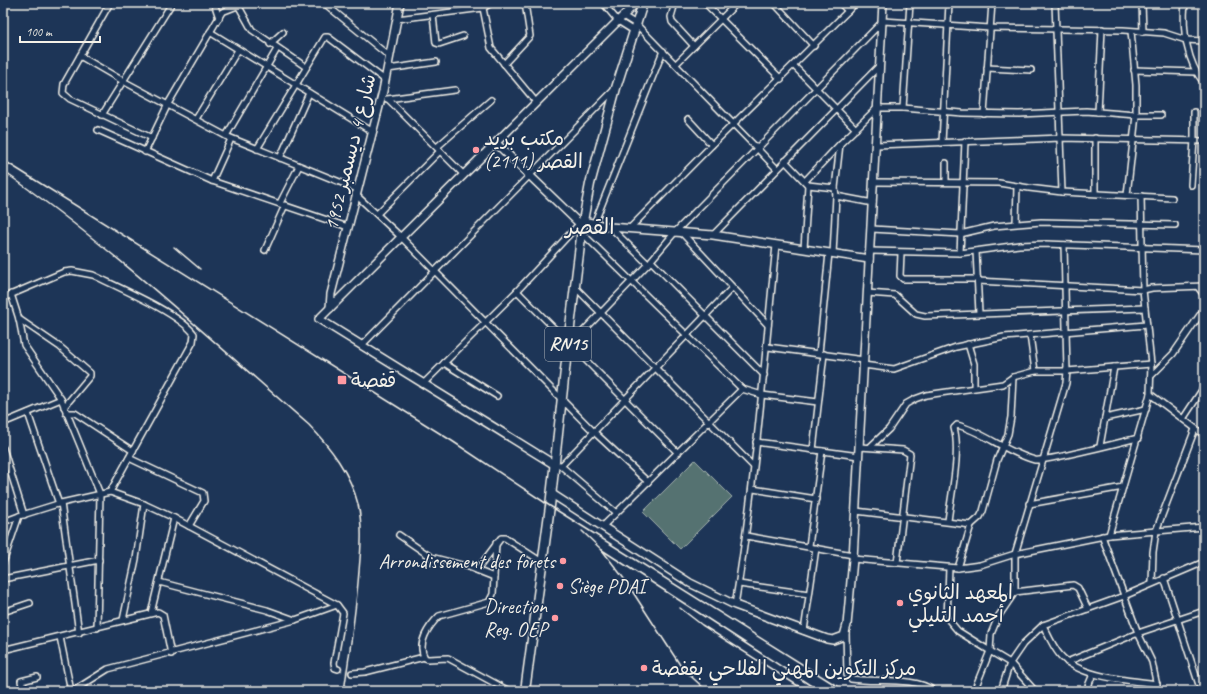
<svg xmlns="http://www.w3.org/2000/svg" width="1207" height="694" font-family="Caveat,'Playpen Sans Arabic',sans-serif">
<rect width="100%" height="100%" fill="#1d3557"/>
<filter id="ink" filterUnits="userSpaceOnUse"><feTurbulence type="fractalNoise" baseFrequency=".025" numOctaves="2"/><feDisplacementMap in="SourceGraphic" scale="8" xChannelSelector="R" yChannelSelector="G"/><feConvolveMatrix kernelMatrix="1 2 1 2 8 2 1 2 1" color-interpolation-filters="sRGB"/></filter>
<g filter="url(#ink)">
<path fill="#547271" stroke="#a4b2ac" d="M 695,460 L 732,497 L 680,549 L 643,512 Z"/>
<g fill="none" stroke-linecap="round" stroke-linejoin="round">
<path stroke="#3d516d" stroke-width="5" stroke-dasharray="5 2.5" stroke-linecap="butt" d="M 338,669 L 352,673"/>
<defs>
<g id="street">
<path d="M 110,3 L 64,84 L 63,93 L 70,99 L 152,138"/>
<path d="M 214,3 L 219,18"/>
<path d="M 324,3 L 389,56"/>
<path d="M 491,3 L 483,8 L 491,48 L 536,102"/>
<path d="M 603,3 L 618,21 L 634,31"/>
<path d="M 675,3 L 671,17 L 672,22 L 694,46"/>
<path d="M 705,3 L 781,79"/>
<path d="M 774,3 L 814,46"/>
<path d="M 840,3 L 848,11"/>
<path d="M 1055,3 L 1062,192"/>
<path d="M 1142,3 L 1143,32"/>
<path d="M 1185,3 C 1182,29 1187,63 1204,83"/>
<path d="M 238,5 L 252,30 L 306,67"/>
<path d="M 433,15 L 436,43 L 439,44 L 463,36"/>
<path d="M 623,16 L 636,24 L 777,169"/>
<path d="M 397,19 L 483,8"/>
<path d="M 1131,31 L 1136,85 L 1136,115 L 1161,115"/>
<path d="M 210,32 L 373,132"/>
<path d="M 270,44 L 283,32"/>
<path d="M 80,56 L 123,81 L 226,136 L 357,189"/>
<path d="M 504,64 L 530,36 L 525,3"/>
<path d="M 676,64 L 737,3"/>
<path d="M 794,66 L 856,129"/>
<path d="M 987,68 L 1031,70"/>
<path d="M 388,69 L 436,62"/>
<path d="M 1134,70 L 1196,72"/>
<path d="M 387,99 L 455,90"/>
<path d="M 389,100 L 464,175"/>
<path d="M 903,108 L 910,3"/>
<path d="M 1098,112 L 1102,29"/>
<path d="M 984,114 L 992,3"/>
<path d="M 102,115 L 172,3"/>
<path d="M 196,119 L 238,50"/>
<path d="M 688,119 L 712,145"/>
<path d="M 98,130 L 212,181 L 348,227"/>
<path d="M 226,136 L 277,49"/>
<path d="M 1095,138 L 1095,193"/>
<path d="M 942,143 L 949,3"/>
<path d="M 876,145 L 1061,138 L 1204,141"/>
<path d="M 437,147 L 491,100"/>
<path d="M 257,149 L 325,37 L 328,37 L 385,80"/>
<path d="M 145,152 L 168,104 L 222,12 L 245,3"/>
<path d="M 280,158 L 309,93"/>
<path d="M 785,161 L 808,185 L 835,188"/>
<path d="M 212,181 L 231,139"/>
<path d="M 805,181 L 840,144 L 877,108 L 903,108 L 962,113 L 1019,114 L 1086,111 L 1136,115 L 1127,195"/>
<path d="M 875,182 L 999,183 L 1029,188 L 1062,192 L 1172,198"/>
<path d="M 946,182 L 946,163"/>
<path d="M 1191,185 L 1194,140 L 1194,112"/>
<path d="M 355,194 L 401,237 L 594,432 L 648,482"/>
<path d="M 836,196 L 873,203"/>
<path d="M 280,203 L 299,166"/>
<path d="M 377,214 L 440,151"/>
<path d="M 1016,223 L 1017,186"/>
<path d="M 594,224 L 663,51"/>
<path d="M 610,227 L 648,264"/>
<path d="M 631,227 L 712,145 L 856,3"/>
<path d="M 872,229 L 960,234 L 994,226 L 1041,222 L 1175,225"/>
<path d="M 681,232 L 768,325"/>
<path d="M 582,233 L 742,389 L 762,395 L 818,402"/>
<path d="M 713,235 L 879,66"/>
<path d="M 804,249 L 808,185"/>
<path d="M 265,250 L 285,205"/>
<path d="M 870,251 L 960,253 L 1019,245 L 1046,244 L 1204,250"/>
<path d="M 976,251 L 979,313"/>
<path d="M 901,253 L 900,276 L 903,279 L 978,279"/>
<path d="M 960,253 L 965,141"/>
<path d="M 833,254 L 836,196 L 835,188 L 840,144"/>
<path d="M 651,261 L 764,375"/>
<path d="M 978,281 L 1143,290 L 1152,288 L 1204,286"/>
<path d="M 1198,287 L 1204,295"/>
<path d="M 576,288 L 753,466"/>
<path d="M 517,291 L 678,453"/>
<path d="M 867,293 L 895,295 L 916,314 L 925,316 L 1145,308"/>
<path d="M 11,294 L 19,319 L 24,345 L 61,399"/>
<path d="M 3,298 L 64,272 L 72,271 L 93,275 C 117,287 179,313 194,334 L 193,342 L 110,492"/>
<path d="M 19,319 L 60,347 L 90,373 L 90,376 L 64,407"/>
<path d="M 1030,335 L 1035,371"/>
<path d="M 968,344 L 974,364 L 974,387"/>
<path d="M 362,345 L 614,90"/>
<path d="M 570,345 L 648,264 L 676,231 L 883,21 L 990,28 L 1123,30 L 1164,33 L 1186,40 L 1204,41"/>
<path d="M 768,347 L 864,360"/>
<path d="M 819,353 L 829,253"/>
<path d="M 444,363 L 497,396"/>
<path d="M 863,365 L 894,369 L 956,347 L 1004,337 L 1146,325"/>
<path d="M 1151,376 L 1173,354 L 1204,309"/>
<path d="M 423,384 L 517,291 L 579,224"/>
<path d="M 1150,394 L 1204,435"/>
<path d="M 28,413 L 59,504"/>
<path d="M 66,413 L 75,413 L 133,451"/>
<path d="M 1105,418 L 1146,409"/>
<path d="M 1183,419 L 1204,387"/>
<path d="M 3,423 L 61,399 L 62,401 L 100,494 L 97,628"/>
<path d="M 756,442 L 859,456"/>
<path d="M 1100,446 L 1114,367"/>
<path d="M 860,447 L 903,450 L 910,454 L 897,563"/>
<path d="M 870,447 L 889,429 L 906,404 L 915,399 L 926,395 L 1003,384 L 1013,377 L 1035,371 L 1067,371 L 1151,364"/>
<path d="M 3,448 L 24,515"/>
<path d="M 813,450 L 824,354"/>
<path d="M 129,458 L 203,493 L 204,501 L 189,526"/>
<path d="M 560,465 L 615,512"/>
<path d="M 562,465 L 732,288"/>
<path d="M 753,489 L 816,499"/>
<path d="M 61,503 L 79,633"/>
<path d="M 1029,504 L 1123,487"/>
<path d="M 856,511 L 971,525"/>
<path d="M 948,521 C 951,495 961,452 954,428 L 957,425 C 984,432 1007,453 1035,460 C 1044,462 1122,442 1138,438"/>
<path d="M 3,522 L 19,516"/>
<path d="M 602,527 L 742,389"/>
<path d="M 399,535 L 431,557 L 466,566 L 494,577"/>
<path d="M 1109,535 L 1150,394 L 1151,364 L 1143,290 L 1141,196"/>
<path d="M 746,536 L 853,555"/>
<path d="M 1102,536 L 1138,633 L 1152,662 L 1158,691"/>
<path d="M 496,543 L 493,594 L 489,602 L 439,616 C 429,626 416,644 425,658 L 428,659 L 448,658 L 509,691"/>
<path d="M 809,546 L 822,451"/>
<path d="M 853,559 L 958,568 L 980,565 L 1015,554 L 1109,535 L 1204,527"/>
<path d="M 3,563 L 19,516 L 61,503 L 110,492 L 144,504 L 174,518 L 337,605 L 343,613 L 334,663 L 335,668 L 338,669"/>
<path d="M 949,568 L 947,618 L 958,631 L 990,651"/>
<path d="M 958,568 L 971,525 L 980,517 L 983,511 L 997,460 L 1008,434 L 1011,417 L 1013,377"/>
<path d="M 477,570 L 501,538 L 505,538 L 542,562"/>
<path d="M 1164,578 L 1201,691"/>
<path d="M 3,579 L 99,560"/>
<path d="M 159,582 L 267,610 L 295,620"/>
<path d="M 1152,583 L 1153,552 L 1156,531 L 1195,429"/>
<path d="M 739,584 L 809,594"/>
<path d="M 1015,592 L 1073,585 L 1078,588 L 1088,609"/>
<path d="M 735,605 C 755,486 764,365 776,245"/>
<path d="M 3,612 L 30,603"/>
<path d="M 151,613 L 174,518"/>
<path d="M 123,620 L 136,559 L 144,504"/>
<path d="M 1043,625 C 1048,635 1053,647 1060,655 C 1080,678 1128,680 1157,684"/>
<path d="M 804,631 L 816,548"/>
<path d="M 846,632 L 847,675 L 851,679 C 875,683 915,676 934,691"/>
<path d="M 60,637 L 71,691"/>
<path d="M 3,650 L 158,612 L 163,615 L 171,654"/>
<path d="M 990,651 L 991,634 L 998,617 L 1015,592 L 1015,554 L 1066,383 L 1067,371 L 1064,245"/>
<path d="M 1067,662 L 1138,633 L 1204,611"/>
<path d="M 352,673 L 365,672 L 424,657"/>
<path d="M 23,691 L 21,681 L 37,677"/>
<path d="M 73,691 L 108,669 L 295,620 L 337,605"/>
<path d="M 974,691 L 990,651 L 1010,663 L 1001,691"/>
<path d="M 1035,691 L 1010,663 L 1023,644 L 1043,625 L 1124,596 L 1204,562"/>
<path d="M 1086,691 L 1093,674"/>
</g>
<g id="secondary">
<path d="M 496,143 L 583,227"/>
<path d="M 583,221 L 610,227 L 713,235 L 869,259"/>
<path d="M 330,308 L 331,294 L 383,91 L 400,3"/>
<path d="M 555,465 L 319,319 L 636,3"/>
<path d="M 552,494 L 690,583 L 735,605 L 827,639 L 833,640 L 844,636 L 847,625 L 853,559 L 883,3"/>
</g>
<path id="primary" d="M 525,691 L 550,506 L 568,343 L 583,221 L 590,184 L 616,88 L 643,3"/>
</defs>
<use href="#street" stroke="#f4f1e8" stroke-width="8"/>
<use href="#secondary" stroke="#f4f1e8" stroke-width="10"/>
<use href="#primary" stroke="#f4f1e8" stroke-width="11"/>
<use href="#street" stroke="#1d3557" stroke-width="5"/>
<use href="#secondary" stroke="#1d3557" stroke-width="7"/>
<use href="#primary" stroke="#1d3557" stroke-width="8"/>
<g stroke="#f4f1e8" stroke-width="1.5">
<path d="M 3,160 L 452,441 L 550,506 L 845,691"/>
<path d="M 3,171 C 112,247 209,338 309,425 C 331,448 350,473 358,504 C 363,526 361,549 359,571 C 356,611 350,651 344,691"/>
<path d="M 174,247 L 200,269"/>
<path d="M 582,531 L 602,550 L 625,580 L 682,668 L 707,691"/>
<path d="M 602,550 L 819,691"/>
<path d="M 680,608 L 702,625 L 806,691"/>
</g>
</g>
</g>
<g fill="#ff9aa2" stroke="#1d3557" stroke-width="1.5">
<circle cx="476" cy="150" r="4"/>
<rect x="337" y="375" width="10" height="10" rx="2"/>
<circle cx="563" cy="561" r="4"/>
<circle cx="560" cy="586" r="4"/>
<circle cx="900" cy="603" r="4"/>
<circle cx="555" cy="618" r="4"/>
<circle cx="644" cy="668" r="4"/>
</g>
<g text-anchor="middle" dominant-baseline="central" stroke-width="3" stroke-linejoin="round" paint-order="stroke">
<rect fill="#1d3557" stroke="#b4b9bc" stroke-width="1" x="545" y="327" width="46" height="34" rx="3"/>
<g font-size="19" font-weight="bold" fill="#f4f1e8">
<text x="568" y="344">RN15</text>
</g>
<g font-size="20" fill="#f4f1e8" stroke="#1d3557" text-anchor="start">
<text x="484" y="138">مكتب بريد<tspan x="484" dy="23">القصر (2111)</tspan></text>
<text x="351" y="380">قفصة</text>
<text x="555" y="561" text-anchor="end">Arrondissement des forets</text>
<text x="568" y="586">Siège PDAI</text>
<text x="908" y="592">المعهد الثانوي<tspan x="908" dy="23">أحمد التليلي</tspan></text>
<text x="547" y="606" text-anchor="end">Direction<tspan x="547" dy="23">Reg. OEP</tspan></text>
<text x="652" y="668">مركز التكوين المهني الفلاحي بقفصة</text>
</g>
<g font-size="20" fill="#f4f1e8" stroke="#1d3557">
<text transform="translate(350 152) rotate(-76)">شارع 4 ديسمبر 1952</text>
</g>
<g font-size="22" fill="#f4f1e8" stroke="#1d3557">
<text x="590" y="227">القصر</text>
</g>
</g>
<rect width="1207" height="694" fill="none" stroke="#1d3557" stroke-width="16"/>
<rect x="8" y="8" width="1191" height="678" fill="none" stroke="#f4f1e8" stroke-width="1.5" filter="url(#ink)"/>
<path d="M20 36v6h80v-6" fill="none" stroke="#f4f1e8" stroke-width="2"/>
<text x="26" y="36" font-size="12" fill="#f4f1e8" stroke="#1d3557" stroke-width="3" paint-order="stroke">100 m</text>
</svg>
